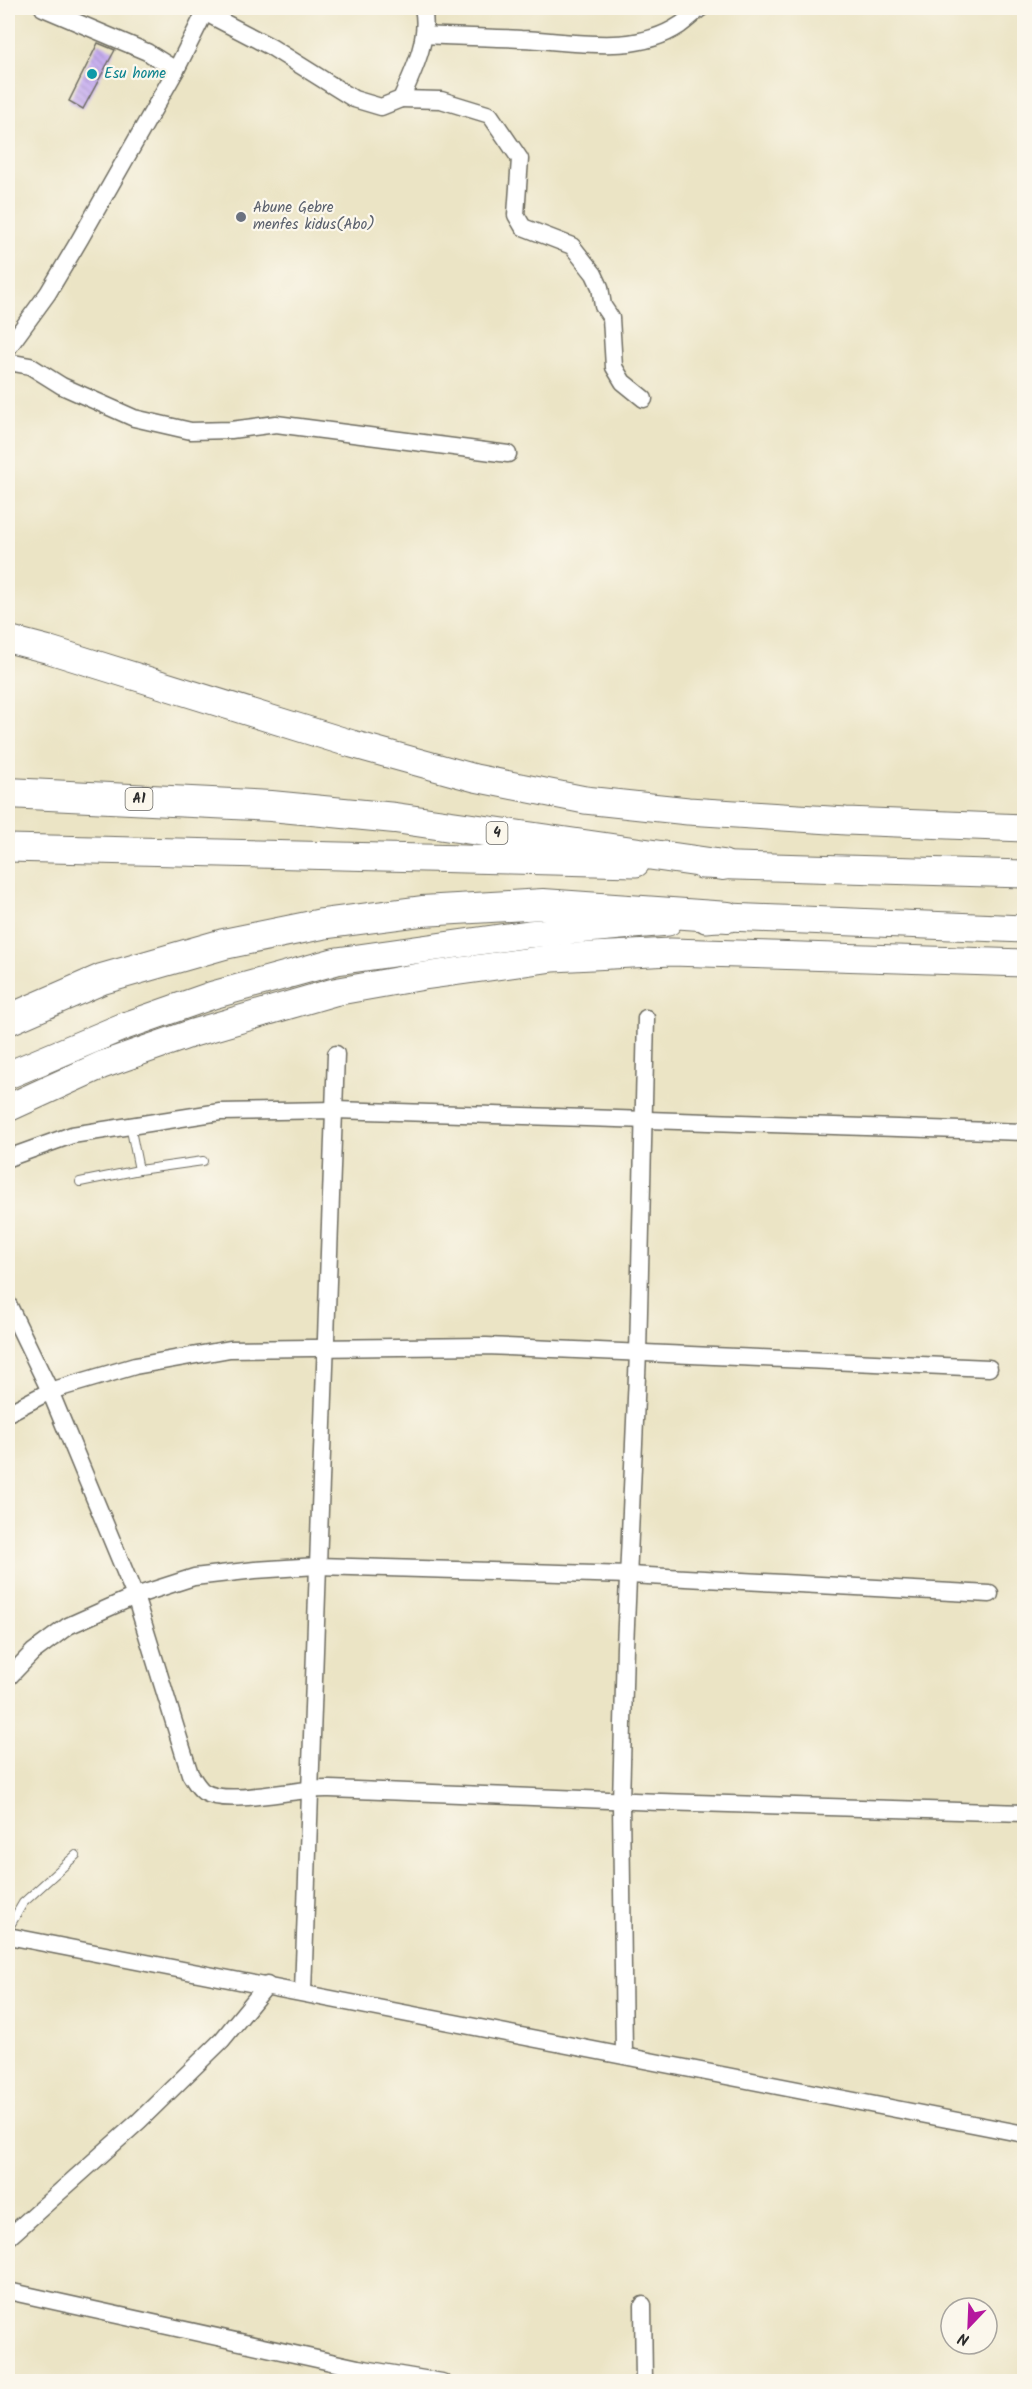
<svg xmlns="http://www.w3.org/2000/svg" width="1032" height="2389" font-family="Kalam,sans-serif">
<defs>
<pattern id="building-back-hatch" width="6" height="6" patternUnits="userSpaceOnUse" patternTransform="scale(1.5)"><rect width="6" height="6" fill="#c5abf1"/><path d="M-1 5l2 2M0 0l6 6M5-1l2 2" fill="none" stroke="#a08bc3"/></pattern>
</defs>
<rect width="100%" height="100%" fill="#fbf7ec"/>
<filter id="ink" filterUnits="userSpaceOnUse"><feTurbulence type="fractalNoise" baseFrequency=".0167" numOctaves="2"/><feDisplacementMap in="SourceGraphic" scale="12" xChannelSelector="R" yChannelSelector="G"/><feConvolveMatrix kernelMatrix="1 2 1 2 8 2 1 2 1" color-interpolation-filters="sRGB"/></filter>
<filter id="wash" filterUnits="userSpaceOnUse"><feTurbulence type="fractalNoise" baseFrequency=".008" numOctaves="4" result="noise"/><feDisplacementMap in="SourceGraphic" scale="24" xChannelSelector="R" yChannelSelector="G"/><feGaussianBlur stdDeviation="1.35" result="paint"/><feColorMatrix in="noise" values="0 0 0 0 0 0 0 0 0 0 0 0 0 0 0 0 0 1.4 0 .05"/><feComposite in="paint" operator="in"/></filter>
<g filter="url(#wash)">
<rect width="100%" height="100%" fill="#ebe4c5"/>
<g id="blocks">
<path fill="url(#building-back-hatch)" d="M 98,43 L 115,50 L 83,109 L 69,101 Z"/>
</g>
</g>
<g filter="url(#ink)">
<use href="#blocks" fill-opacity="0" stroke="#6e6c61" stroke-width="1.5"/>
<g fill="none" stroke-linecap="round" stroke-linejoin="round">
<defs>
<g id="service">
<path d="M 130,1125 L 139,1170"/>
<path d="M 80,1182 L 139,1170 L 203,1161"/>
<path d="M 8,1929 L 23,1903 L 76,1855"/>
</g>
<g id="minor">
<path d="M 43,8 L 147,52 L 176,70"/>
<path d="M 204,12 L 271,47 L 354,99 L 381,107 L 401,99 C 413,72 430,38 423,8"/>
<path d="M 424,35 C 457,37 489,37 521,39 C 573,41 634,56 680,25 C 687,20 694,13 701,8"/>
<path d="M 401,99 L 441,100 L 490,115 L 520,159 L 516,215 L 523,227 L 572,246 L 594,274 L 600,287 L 603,306 L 611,318 L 614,367 L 623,382 L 644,399"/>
<path d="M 8,348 L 48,293 L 80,239 L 176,70 L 207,8"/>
<path d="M 8,362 L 30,366 L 62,386 L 134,418 L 191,431 L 231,430 L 276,424 L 508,454"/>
<path d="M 8,1158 L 72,1135 L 220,1112 L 335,1110 L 1024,1132"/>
<path d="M 8,1304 L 50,1391 L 135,1596 L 190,1774 C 194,1780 198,1788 204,1792 C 229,1807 297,1787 330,1789 C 561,1799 793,1807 1024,1813"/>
<path d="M 8,1413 L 50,1391 L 135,1366 L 230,1349 L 486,1346 L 989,1368"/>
<path d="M 8,1678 L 33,1652 L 68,1626 L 135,1596 L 194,1577 L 255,1570 L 317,1566 L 629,1575 L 990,1594"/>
<path d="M 8,1936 L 1024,2134"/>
<path d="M 303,1992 L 336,1054"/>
<path d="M 624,2055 L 621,1802 L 625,1647 L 638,1353 L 646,1018"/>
<path d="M 8,2238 L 139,2121 L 222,2040 L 267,1985"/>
<path d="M 8,2291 L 358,2368 L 442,2382"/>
<path d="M 643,2305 L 644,2382"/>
</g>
<g id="trunk">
<path d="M 8,639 L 50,650 L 352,744 L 475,778 L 585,800 L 688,811 L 846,821 L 1024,828"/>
<path d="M 8,848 L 636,863"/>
<path d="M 702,865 L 1024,874"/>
<path d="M 706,919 L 728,917 L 1024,929"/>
<path d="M 8,1075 L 122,1027 L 213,995 L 337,961 L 528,934 L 668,922"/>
<path d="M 8,1108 L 102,1065 L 193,1033 L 334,992 L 424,976 L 553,958 L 671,952 L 1024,963"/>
</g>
<g id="motorway">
<path d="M 8,793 L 271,806 L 395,818 L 723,865"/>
<path d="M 8,1020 L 102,979 L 224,944 L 322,924 L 422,911 L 543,904 L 728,917"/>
</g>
</defs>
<use href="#service" stroke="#6e6c61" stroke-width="10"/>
<use href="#minor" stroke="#6e6c61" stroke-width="19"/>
<use href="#trunk" stroke="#6e6c61" stroke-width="29"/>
<use href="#motorway" stroke="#6e6c61" stroke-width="32"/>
<use href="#service" stroke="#fff" stroke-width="8"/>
<use href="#minor" stroke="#fff" stroke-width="16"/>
<use href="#trunk" stroke="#fff" stroke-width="27"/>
<use href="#motorway" stroke="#fff" stroke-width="30"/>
</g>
</g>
<circle fill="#0f9aa8" stroke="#fbf7ec" stroke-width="2" cx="92" cy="74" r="6"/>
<circle fill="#6b7280" stroke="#fbf7ec" stroke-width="2" cx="241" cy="217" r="6"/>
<g text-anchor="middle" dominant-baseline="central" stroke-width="4.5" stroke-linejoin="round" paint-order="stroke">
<g fill="#fbf7ec" stroke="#696865" stroke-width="1.5">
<rect x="125.5" y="788" width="27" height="22" rx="4.5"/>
<rect x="486.5" y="822" width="21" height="22" rx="4.5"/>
</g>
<g font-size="14" font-weight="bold" fill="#2b2b2b">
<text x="139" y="799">A1</text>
<text x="497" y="833">4</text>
</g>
<g font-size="15" fill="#0d838f" stroke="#fbf7ec" text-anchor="start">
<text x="104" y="74">Esu home</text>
</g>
<g font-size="15" fill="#5b616d" stroke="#fbf7ec" text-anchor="start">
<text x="253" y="208">Abune Gebre<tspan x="253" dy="17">menfes kidus(Abo)</tspan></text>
</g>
</g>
<rect width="1032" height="2389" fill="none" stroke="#fbf7ec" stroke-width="30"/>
<g transform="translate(969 2326) rotate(203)"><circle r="28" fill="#fbf7ec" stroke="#a8a59f" stroke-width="1.5"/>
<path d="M0-4.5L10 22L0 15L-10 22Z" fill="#b5179e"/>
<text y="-9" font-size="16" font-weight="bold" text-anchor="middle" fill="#2b2b2b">N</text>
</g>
</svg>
